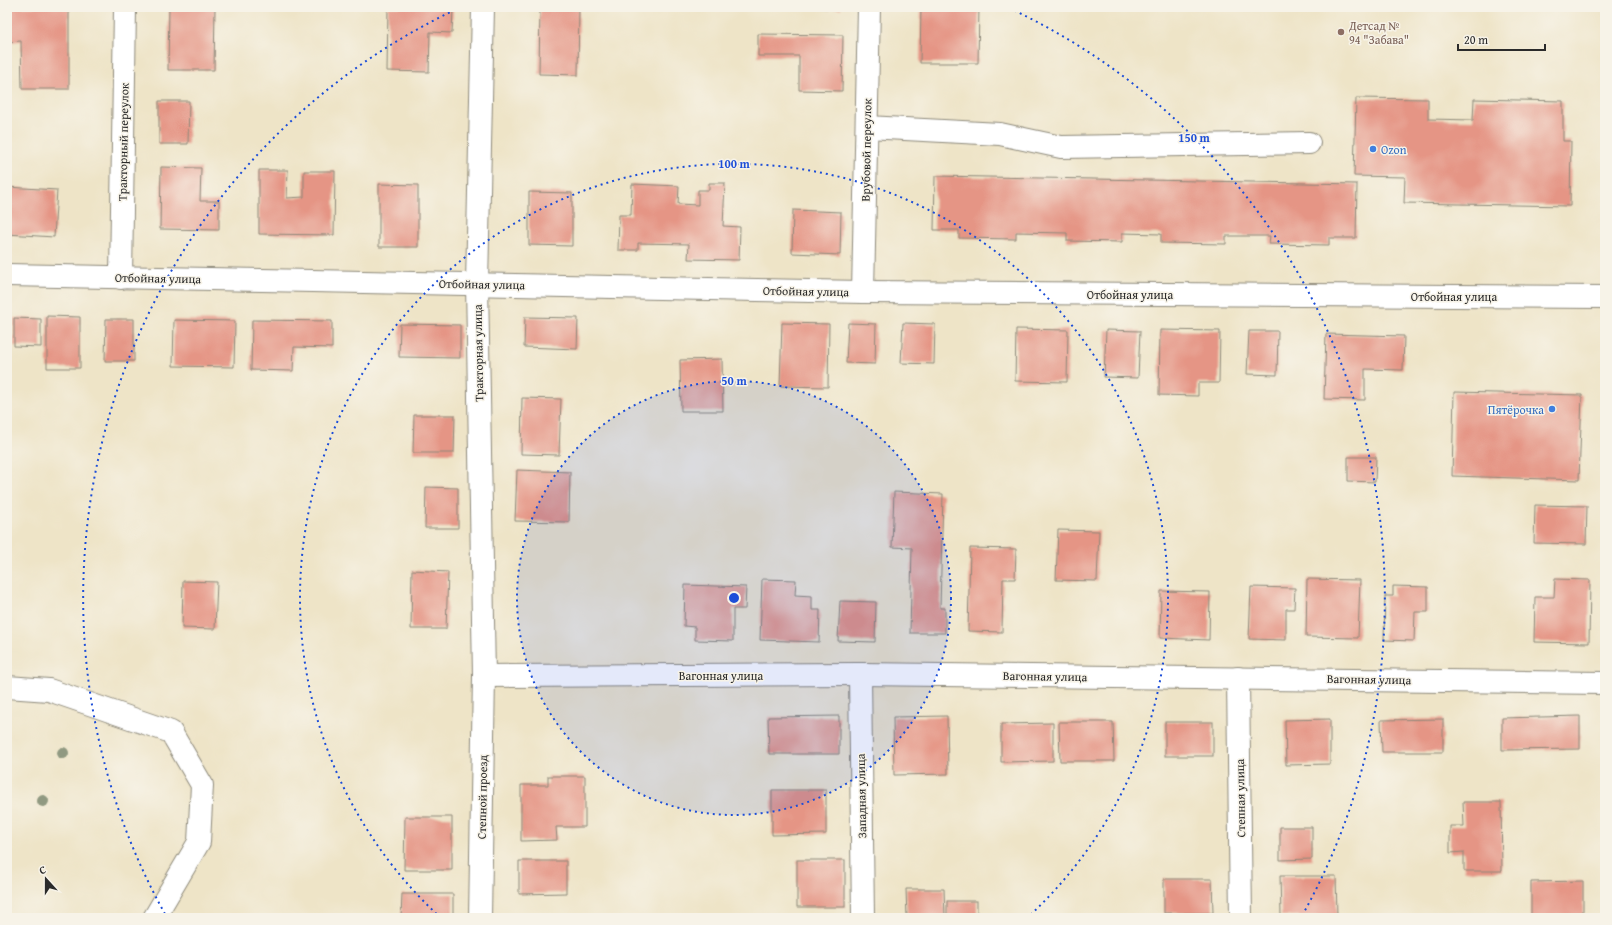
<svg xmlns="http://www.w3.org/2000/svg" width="1612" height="925" font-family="'Gentium Book Plus',serif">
<rect width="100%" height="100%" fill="#f7f3e8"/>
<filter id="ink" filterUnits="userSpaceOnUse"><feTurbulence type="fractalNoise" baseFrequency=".025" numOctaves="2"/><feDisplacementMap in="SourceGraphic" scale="8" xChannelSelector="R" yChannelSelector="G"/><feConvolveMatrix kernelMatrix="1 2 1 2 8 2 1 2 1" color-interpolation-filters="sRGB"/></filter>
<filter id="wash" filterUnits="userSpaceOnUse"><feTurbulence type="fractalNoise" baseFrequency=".012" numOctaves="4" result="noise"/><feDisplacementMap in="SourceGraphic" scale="16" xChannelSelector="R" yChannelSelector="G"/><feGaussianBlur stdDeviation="0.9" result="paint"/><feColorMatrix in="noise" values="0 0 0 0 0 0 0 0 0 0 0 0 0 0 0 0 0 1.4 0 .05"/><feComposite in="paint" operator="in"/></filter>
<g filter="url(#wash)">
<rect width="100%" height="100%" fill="#eee4c7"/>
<g id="blocks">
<g fill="#e59585">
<path d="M 7,7 L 69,7 L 69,89 L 22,89 L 21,41 L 7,42 Z"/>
<path d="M 169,7 L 215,7 L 214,70 L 168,70 Z"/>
<path d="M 388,7 L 453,7 L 452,33 L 430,32 L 429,72 L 387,71 Z"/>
<path d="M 540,7 L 579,7 L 578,75 L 539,74 Z"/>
<path d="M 798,7 L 841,7 L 841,9 L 798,8 Z"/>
<path d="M 921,7 L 979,7 L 978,63 L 920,63 Z"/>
<path d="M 758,34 L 843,35 L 842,91 L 799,90 L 799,56 L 758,56 Z"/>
<path d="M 1356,98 L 1428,99 L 1428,119 L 1473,120 L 1474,99 L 1563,101 L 1563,141 L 1571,141 L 1570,206 L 1404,203 L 1405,177 L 1354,176 Z"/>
<path d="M 159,101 L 189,101 L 188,144 L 159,144 Z"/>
<path d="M 161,167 L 201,168 L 200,201 L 219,201 L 219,230 L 160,229 Z"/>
<path d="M 259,170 L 288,170 L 287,198 L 304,197 L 304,171 L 335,171 L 334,235 L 259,234 Z"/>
<path d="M 935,176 L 1357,184 L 1356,238 L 1329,238 L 1329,245 L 1269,244 L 1270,236 L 1226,236 L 1226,244 L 1161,243 L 1161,234 L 1122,233 L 1122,242 L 1067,241 L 1067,233 L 1016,232 L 1016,239 L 959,238 L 959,230 L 934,230 Z"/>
<path d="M 709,183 L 725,183 L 723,226 L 740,227 L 739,260 L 688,259 L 689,244 L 638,243 L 638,250 L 618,250 L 619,215 L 631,215 L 632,184 L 679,186 L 678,204 L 698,205 L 698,190 L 709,190 Z"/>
<path d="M 379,184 L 418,185 L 418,247 L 379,247 Z"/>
<path d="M 7,187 L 57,190 L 54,237 L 7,234 Z"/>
<path d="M 529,192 L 572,193 L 572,246 L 529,245 Z"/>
<path d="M 793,210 L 841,212 L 840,255 L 792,253 Z"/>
<path d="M 47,316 L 80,317 L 80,368 L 47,368 Z"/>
<path d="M 525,317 L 578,318 L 577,349 L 524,347 Z"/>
<path d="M 14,318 L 41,319 L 41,347 L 14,346 Z"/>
<path d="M 106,319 L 134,319 L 134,361 L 105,361 Z"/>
<path d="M 174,320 L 235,321 L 234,367 L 173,366 Z"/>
<path d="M 252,320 L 332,321 L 332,348 L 294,347 L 293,371 L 251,370 Z"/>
<path d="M 782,323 L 829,324 L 828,387 L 780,386 Z"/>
<path d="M 848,323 L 876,324 L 875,364 L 846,363 Z"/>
<path d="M 903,323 L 935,324 L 934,364 L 901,363 Z"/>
<path d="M 400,324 L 460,325 L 460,358 L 399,357 Z"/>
<path d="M 1016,329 L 1068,330 L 1067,382 L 1015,381 Z"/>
<path d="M 1106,330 L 1140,331 L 1138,378 L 1104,377 Z"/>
<path d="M 1160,330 L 1220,331 L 1219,383 L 1198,383 L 1198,396 L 1159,395 Z"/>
<path d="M 1249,331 L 1278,331 L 1277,375 L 1247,374 Z"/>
<path d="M 1326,334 L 1404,336 L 1403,370 L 1365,369 L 1365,400 L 1324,399 Z"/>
<path d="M 722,359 L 723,411 L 681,411 L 680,360 Z"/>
<path d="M 1454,392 L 1582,395 L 1579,480 L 1452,476 Z"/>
<path d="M 522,398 L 561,399 L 559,455 L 521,454 Z"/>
<path d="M 414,415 L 455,415 L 454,453 L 413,453 Z"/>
<path d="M 1348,457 L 1376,457 L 1375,482 L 1348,481 Z"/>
<path d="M 517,470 L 570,472 L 569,522 L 515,521 Z"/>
<path d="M 426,487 L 458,488 L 458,528 L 425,528 Z"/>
<path d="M 894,492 L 943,494 L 940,608 L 945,608 L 945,633 L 910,633 L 912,548 L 892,547 Z"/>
<path d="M 1535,505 L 1587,506 L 1586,544 L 1534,543 Z"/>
<path d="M 1058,530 L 1099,531 L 1097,581 L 1056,580 Z"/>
<path d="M 970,548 L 1016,549 L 1015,579 L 1003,579 L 1002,632 L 968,631 Z"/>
<path d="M 412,570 L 448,572 L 446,629 L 411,629 Z"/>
<path d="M 762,579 L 796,580 L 795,595 L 812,596 L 812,610 L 820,610 L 819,642 L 760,640 Z"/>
<path d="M 1307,579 L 1360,580 L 1358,638 L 1306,637 Z"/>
<path d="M 1555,579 L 1590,580 L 1589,643 L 1534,642 L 1535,597 L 1554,597 Z"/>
<path d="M 183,581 L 217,582 L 215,629 L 182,628 Z"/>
<path d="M 685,585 L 746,587 L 745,609 L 733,609 L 733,641 L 695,640 L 695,627 L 684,626 Z"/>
<path d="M 1393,586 L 1428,587 L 1428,612 L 1415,612 L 1414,641 L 1384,640 L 1385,596 L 1393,596 Z"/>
<path d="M 1251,587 L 1295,588 L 1294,609 L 1286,609 L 1286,640 L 1249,639 Z"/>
<path d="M 1161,591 L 1210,592 L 1209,640 L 1160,638 Z"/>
<path d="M 840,601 L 876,602 L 875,642 L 838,641 Z"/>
<path d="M 839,716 L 839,754 L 769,754 L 768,717 Z"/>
<path d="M 947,716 L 948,774 L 894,775 L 893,717 Z"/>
<path d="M 1580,716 L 1580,749 L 1502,750 L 1502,718 Z"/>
<path d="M 1330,719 L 1330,764 L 1286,765 L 1285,720 Z"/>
<path d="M 1443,719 L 1443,752 L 1382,752 L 1381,720 Z"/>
<path d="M 1059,722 L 1113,722 L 1114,761 L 1060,761 Z"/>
<rect x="1165" y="722" width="48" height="34"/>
<path d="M 1053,723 L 1053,761 L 1001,762 L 1001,724 Z"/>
<path d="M 548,776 L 585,776 L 585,827 L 556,827 L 557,840 L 521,841 L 521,785 L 548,785 Z"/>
<path d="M 772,790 L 826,790 L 826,834 L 772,835 Z"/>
<path d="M 1463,802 L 1501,802 L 1502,871 L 1464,871 L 1464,852 L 1450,853 L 1450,826 L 1464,826 Z"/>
<path d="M 405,817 L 452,817 L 452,870 L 404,870 Z"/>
<path d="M 1280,827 L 1312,827 L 1312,859 L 1280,860 Z"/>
<rect x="797" y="860" width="48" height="47"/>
<path d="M 519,861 L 566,861 L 566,893 L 519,894 Z"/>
<path d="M 1280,876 L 1336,876 L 1337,916 L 1281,916 Z"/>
<path d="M 1164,879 L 1212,879 L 1213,913 L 1164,913 Z"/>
<path d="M 1583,881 L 1583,918 L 1531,918 L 1531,882 Z"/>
<path d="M 906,889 L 944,889 L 945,918 L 907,918 Z"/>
<path d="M 402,894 L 453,894 L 453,918 L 401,918 Z"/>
<rect x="947" y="901" width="30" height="17"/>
</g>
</g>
</g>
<g filter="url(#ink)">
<use href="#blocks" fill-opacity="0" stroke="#8c8879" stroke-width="1"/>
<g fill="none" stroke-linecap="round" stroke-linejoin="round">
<defs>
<g id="minor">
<path d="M 867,127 L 1000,134 L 1061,147 L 1309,143"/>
<path d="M 7,275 L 863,292 L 1605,297"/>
<path d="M 121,278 L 125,7"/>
<path d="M 863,292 L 869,7"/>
<path d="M 860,674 L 863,918"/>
<path d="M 484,676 L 860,674 L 1605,683"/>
<path d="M 1238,678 L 1241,918"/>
<path d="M 7,687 L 49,690 L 171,732 L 202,785 L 199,842 L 154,918"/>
<path d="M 480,918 L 484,676 L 477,284 L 483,7"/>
</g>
</defs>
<use href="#minor" stroke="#8c8879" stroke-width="24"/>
<use href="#minor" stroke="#fff" stroke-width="22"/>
</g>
<g fill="#909981">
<circle cx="63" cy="753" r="6"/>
<circle cx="43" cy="801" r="6"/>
</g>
</g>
<circle cx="734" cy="598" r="217" fill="#1d4ed8" fill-opacity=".12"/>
<g fill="none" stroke="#1d4ed8" stroke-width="2" stroke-dasharray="2 4">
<circle cx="734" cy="598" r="217"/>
<path d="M441 918A434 434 0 1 1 1027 918"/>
<path d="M165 914A651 651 0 0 1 459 8M1009 8A651 651 0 0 1 1303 914"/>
</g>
<circle fill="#8d6e63" stroke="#f7f3e8" stroke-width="1.5" cx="1341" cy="32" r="4"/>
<g fill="#3f7fe0" stroke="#f7f3e8" stroke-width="1.5">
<circle cx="1373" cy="149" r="4"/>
<circle cx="1552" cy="409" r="4"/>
</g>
<g text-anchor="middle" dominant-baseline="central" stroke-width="3" stroke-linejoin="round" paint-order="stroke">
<g font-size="12" fill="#785e54" stroke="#f7f3e8" text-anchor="start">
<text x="1349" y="25">Детсад №<tspan x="1349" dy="14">94 "Забава"</tspan></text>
</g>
<g font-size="12" fill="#2b2b2b" stroke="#f7f3e8">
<text transform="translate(123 142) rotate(-89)">Тракторный переулок</text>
<text transform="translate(866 150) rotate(-89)">Врубовой переулок</text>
<text transform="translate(158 278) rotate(1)">Отбойная улица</text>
<text transform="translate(482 284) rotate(1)">Отбойная улица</text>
<text transform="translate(806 291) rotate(1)">Отбойная улица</text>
<text x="1130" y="294">Отбойная улица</text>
<text x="1454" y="296">Отбойная улица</text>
<text transform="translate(478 353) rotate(-91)">Тракторная улица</text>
<text x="721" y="675">Вагонная улица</text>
<text transform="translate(1045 676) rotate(1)">Вагонная улица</text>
<text transform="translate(1369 679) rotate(1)">Вагонная улица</text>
<text transform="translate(861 796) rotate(-91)">Западная улица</text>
<text transform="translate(482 797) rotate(-89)">Степной проезд</text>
<text transform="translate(1240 798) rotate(-91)">Степная улица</text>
</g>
<g font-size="12" fill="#366cbe" stroke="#f7f3e8" text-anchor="start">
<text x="1381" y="149">Ozon</text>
<text x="1544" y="409" text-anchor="end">Пятёрочка</text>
</g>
</g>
<circle cx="734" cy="598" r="6" fill="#1d4ed8" stroke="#f7f3e8" stroke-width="2"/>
<g font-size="12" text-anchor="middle" font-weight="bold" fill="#1d4ed8" stroke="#f7f3e8" stroke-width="3" stroke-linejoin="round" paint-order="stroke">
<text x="1194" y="142">150 m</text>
<text x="734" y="168">100 m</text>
<text x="734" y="385">50 m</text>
</g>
<rect width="1612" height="925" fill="none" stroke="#f7f3e8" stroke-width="24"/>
<g transform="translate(46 879) rotate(339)" stroke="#f7f3e8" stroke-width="3" paint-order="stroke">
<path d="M0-3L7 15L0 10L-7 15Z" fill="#2b2b2b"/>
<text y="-6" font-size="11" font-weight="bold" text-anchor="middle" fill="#2b2b2b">С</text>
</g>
<path d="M1458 44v6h87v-6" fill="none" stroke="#2b2b2b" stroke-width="2"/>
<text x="1464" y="44" font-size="12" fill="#2b2b2b" stroke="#f7f3e8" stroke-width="3" paint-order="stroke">20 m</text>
</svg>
